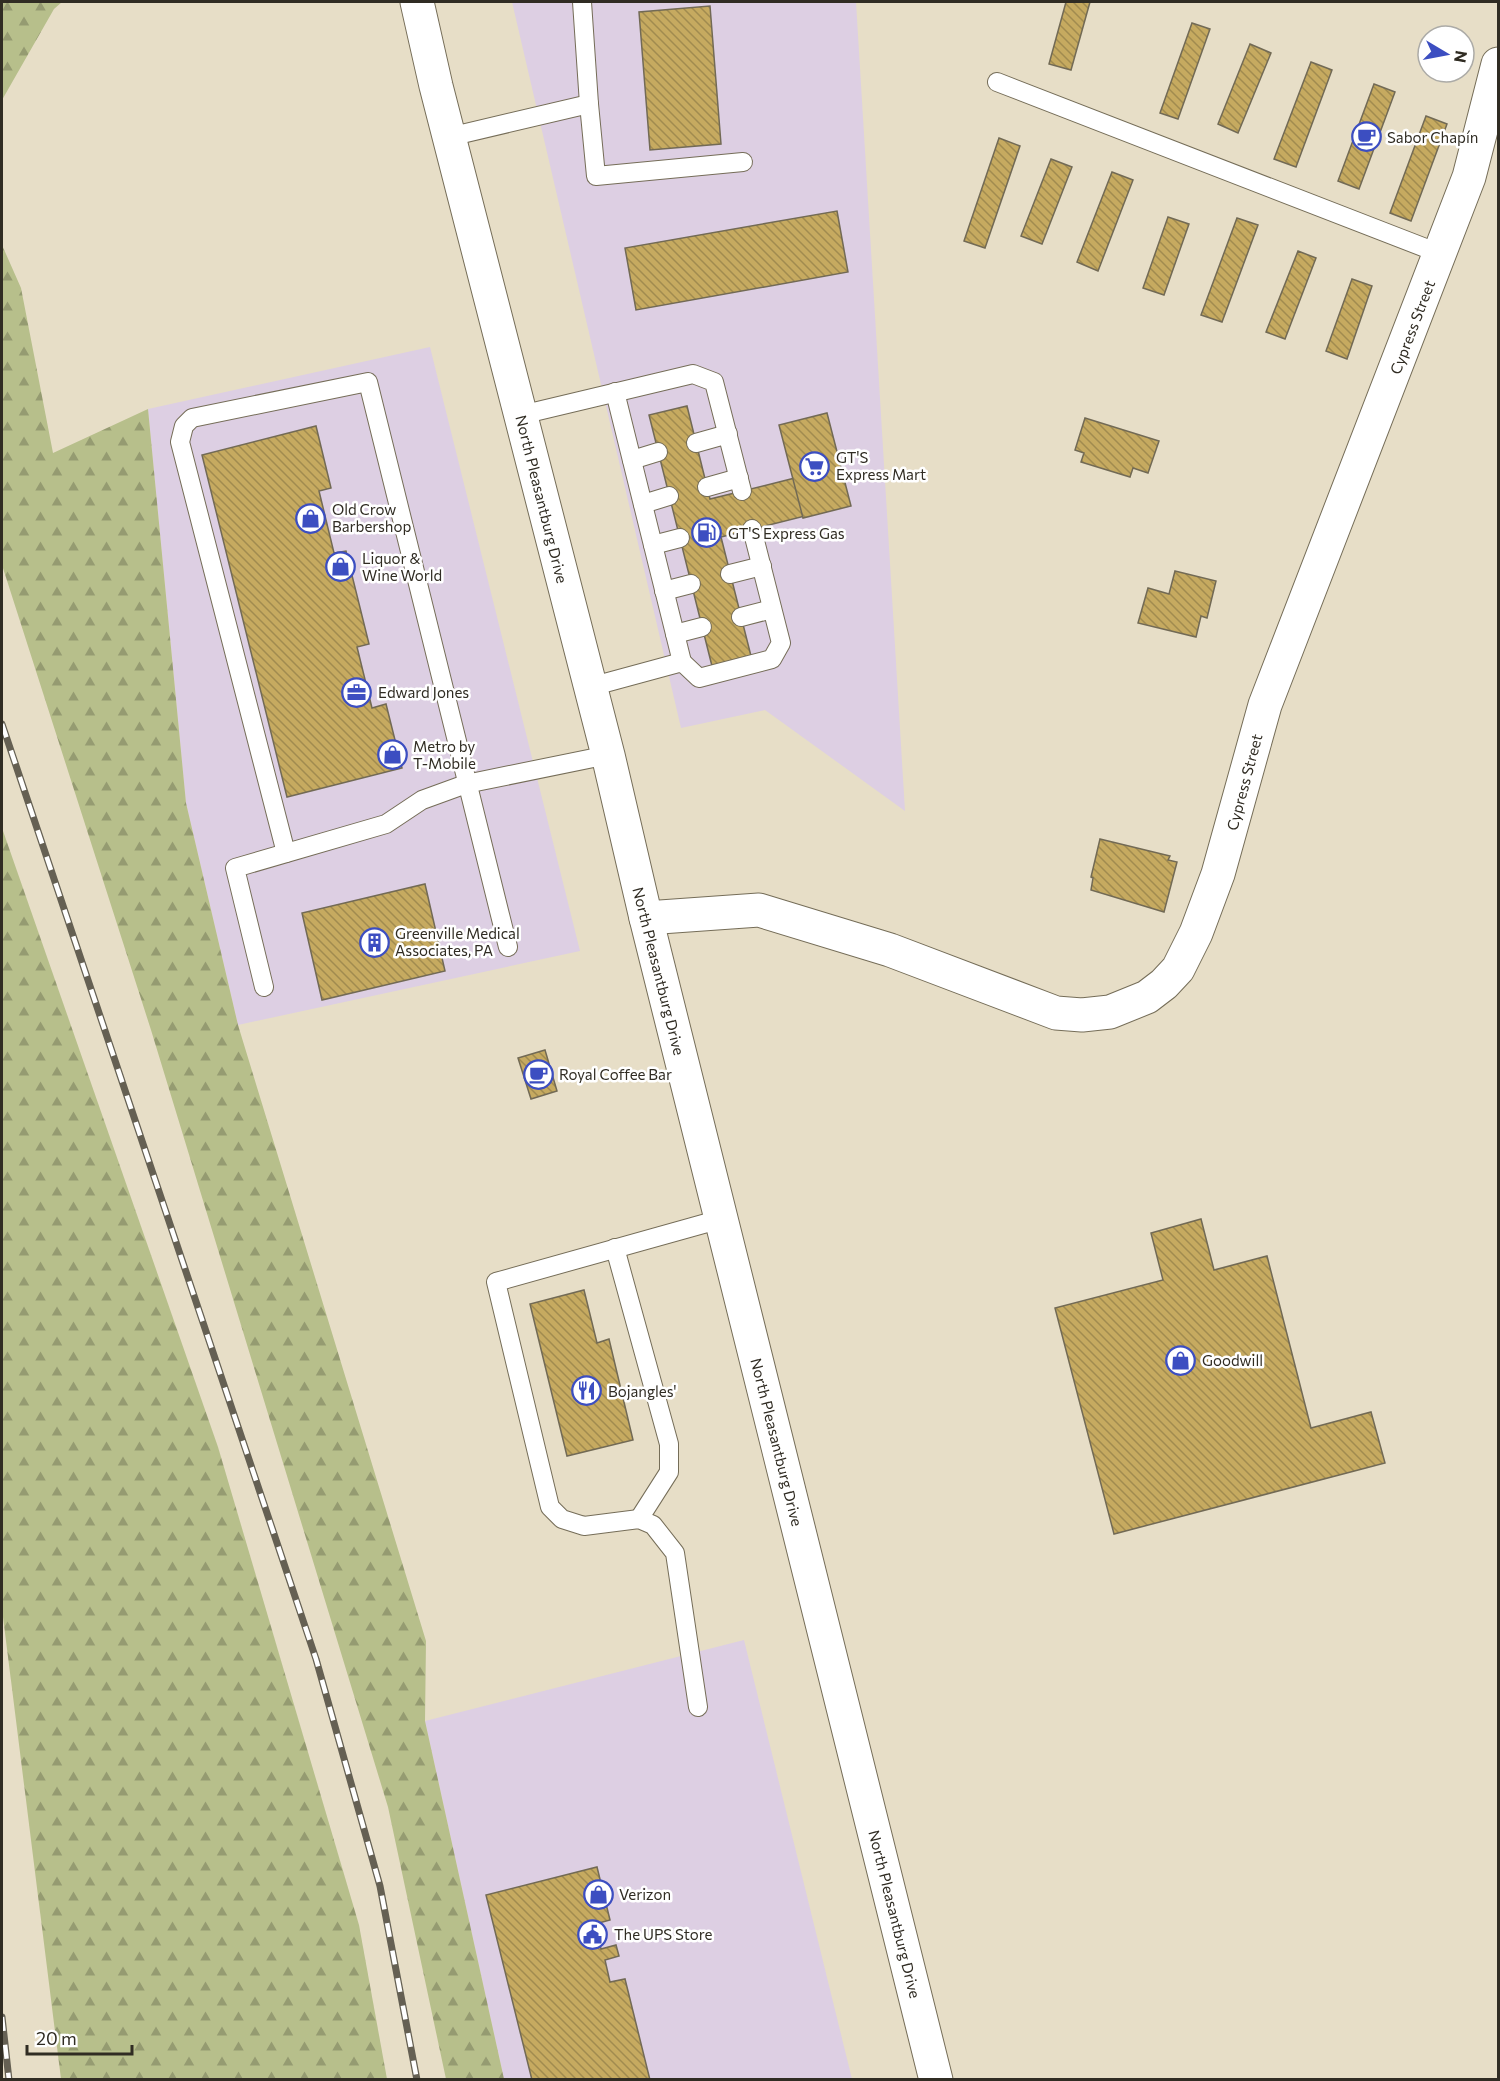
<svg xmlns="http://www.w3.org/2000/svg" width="1500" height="2081" font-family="Commissioner,sans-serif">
<defs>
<pattern id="forest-firs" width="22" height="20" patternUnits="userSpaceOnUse" patternTransform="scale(1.5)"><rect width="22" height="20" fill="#b7bf8b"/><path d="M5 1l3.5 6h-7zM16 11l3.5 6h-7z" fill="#959b71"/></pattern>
<pattern id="building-back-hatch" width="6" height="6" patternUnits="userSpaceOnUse" patternTransform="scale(1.5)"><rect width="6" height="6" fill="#c6aa60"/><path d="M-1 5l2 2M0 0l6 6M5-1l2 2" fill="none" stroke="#a18b4f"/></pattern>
</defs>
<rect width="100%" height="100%" fill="#e7dec7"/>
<g fill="#ddcfe3">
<path d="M 512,2 L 856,2 L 905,811 L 765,710 L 681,728 Z"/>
<path d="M 430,347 L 580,951 L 238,1025 L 186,803 L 148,409 Z"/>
<path d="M 744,1640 L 852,2079 L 504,2079 L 425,1721 Z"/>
</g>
<g fill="url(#forest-firs)">
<path d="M 2,2 L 62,2 L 54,9 L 2,100 Z"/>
<path d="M 2,245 L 21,288 L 53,453 L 148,409 L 186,803 L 238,1025 L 426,1641 L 425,1721 L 504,2079 L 446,2079 L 388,1807 L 151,1030 L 2,565 Z"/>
<path d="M 2,828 L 218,1447 L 359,1925 L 387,2079 L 61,2079 L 2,1609 Z"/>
</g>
<g fill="url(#building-back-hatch)" stroke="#726a55" stroke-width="1.5">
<path d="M 1066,2 L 1090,2 L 1071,70 L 1049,64 Z"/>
<path d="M 710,6 L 721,144 L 650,150 L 639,12 Z"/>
<path d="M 1192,23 L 1210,29 L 1178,119 L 1160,113 Z"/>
<path d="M 1250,44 L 1271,53 L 1238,133 L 1218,124 Z"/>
<path d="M 1311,62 L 1332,70 L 1296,167 L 1274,159 Z"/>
<path d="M 1374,84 L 1395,92 L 1359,189 L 1338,181 Z"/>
<path d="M 1426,116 L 1447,124 L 1411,221 L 1390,213 Z"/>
<path d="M 999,138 L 1020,146 L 985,248 L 964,241 Z"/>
<path d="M 1051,159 L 1072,167 L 1042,244 L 1021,236 Z"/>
<path d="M 1112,172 L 1133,180 L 1098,271 L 1077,262 Z"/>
<path d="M 837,211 L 848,272 L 636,310 L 625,248 Z"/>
<path d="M 1168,217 L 1189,224 L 1164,295 L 1143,288 Z"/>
<path d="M 1237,218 L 1258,225 L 1222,322 L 1201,315 Z"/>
<path d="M 1298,251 L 1316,258 L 1285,339 L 1266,332 Z"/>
<path d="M 1352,279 L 1372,286 L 1347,359 L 1326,351 Z"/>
<path d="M 687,406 L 710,499 L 795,478 L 805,516 L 721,537 L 751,656 L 712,666 L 649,415 Z"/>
<path d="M 827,413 L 851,506 L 803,518 L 779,425 Z"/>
<path d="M 1085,418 L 1159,441 L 1148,473 L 1133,468 L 1130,477 L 1081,462 L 1084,453 L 1075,450 Z"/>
<path d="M 316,426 L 331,488 L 319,491 L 334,553 L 346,551 L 369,644 L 357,647 L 372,708 L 386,704 L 402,768 L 287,797 L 202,455 Z"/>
<path d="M 1175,571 L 1216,581 L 1207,618 L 1201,616 L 1196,637 L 1138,623 L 1148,588 L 1169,594 Z"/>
<path d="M 1100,839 L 1170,856 L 1168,860 L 1177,862 L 1164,912 L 1091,890 L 1093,878 L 1091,877 Z"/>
<path d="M 425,884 L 445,971 L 322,1000 L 302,913 Z"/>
<path d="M 545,1050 L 557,1091 L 531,1099 L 518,1058 Z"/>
<path d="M 1201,1219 L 1214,1270 L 1267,1256 L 1311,1428 L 1371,1412 L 1385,1463 L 1114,1534 L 1055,1308 L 1163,1280 L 1151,1233 Z"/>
<path d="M 584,1290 L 597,1343 L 609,1339 L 633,1440 L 567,1456 L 530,1304 Z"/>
<path d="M 597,1867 L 610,1920 L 595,1924 L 601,1949 L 616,1945 L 619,1956 L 605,1960 L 610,1982 L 625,1979 L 650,2080 L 532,2080 L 486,1895 Z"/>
</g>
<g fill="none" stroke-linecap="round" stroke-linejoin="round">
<defs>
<g id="service">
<path d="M 997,82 L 1441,254"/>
<path d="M 589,104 L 596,176 L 743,162"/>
<path d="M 449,137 L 589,104 L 582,2"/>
<path d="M 615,392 L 682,662"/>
<path d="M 521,415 L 693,374 L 714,382 L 742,491"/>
<path d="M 696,443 L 728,434"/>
<path d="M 632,460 L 658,452"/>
<path d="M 707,487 L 739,478"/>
<path d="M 643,504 L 669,496"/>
<path d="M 653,545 L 680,538"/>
<path d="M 730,574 L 762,566"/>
<path d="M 664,591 L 691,584"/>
<path d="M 741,617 L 772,609"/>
<path d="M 675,634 L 702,627"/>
<path d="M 590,687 L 682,662 L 699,678 L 772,659 L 781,643 L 752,529"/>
<path d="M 286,853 L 180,442 L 184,426 L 192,418 L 368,382 L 508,947"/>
<path d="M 264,987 L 235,868 L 386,824 L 422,800 L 466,784 L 608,755"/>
<path d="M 615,1248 L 669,1444 L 669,1472 L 639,1519"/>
<path d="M 698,1707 L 675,1553 L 653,1525 L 639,1519 L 584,1526 L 562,1519 L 550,1507 L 496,1282 L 721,1219"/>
</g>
<path id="minor" d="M 646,918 L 759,910 L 890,950 L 1056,1013 L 1082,1015 L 1110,1012 L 1147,997 L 1164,984 L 1178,969 L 1196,933 L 1218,874 L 1265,705 L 1469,177 L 1498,64"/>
<path id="secondary" d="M 417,2 L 436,86 L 608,755 L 646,918 L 936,2080"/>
</defs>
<use href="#service" stroke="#756d58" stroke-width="20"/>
<use href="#minor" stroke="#756d58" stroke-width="35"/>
<use href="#secondary" stroke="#756d58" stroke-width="35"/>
<use href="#service" stroke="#fff" stroke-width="18"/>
<use href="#minor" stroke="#fff" stroke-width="33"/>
<use href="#secondary" stroke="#fff" stroke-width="33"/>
<defs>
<g id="rail">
<path d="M 2,724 L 316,1659 L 380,1886 L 417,2080"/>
<path d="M 2,2017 L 9,2080"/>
</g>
</defs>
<use href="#rail" stroke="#656053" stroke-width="7"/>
<use href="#rail" stroke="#fff" stroke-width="4.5" stroke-dasharray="14" stroke-linecap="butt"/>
</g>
<defs>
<symbol id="cafe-ring" viewBox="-11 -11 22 22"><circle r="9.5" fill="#fff" stroke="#3c4ec1" stroke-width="1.5"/><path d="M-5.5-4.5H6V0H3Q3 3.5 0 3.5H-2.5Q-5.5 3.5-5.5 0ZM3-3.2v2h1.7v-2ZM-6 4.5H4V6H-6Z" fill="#3c4ec1"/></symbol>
<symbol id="supermarket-ring" viewBox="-11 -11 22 22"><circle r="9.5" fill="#fff" stroke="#3c4ec1" stroke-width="1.5"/><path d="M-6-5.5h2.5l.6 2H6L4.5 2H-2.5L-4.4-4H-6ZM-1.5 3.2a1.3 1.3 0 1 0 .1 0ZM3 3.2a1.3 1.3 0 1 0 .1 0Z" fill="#3c4ec1"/></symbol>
<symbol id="shop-ring" viewBox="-11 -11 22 22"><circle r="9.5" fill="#fff" stroke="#3c4ec1" stroke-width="1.5"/><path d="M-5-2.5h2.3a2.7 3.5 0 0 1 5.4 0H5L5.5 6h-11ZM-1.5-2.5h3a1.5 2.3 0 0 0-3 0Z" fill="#3c4ec1"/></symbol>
<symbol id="fuel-ring" viewBox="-11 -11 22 22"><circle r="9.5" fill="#fff" stroke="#3c4ec1" stroke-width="1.5"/><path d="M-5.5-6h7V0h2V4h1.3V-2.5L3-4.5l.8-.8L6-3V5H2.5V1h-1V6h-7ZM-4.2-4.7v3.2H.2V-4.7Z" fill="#3c4ec1"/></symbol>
<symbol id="office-ring" viewBox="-11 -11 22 22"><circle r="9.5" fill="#fff" stroke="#3c4ec1" stroke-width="1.5"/><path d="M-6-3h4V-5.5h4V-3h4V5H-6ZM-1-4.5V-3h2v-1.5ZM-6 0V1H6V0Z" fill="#3c4ec1"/></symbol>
<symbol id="building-ring" viewBox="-11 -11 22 22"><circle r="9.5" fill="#fff" stroke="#3c4ec1" stroke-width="1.5"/><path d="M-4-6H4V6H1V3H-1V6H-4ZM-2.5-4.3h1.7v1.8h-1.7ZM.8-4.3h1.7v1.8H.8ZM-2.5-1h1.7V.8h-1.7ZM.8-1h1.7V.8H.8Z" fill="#3c4ec1"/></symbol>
<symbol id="restaurant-ring" viewBox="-11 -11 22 22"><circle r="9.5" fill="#fff" stroke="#3c4ec1" stroke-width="1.5"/><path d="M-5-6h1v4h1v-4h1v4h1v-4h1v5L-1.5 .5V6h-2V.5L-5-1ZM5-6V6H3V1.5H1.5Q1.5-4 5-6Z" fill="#3c4ec1"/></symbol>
<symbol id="civic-ring" viewBox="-11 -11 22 22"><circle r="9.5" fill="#fff" stroke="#3c4ec1" stroke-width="1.5"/><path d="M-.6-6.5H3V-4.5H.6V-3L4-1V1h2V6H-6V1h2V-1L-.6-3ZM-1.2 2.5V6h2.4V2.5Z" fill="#3c4ec1"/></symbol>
</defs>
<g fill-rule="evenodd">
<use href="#cafe-ring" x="1350" y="120" width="33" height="33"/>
<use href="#supermarket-ring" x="798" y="450" width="33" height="33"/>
<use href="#shop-ring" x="294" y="502" width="33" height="33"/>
<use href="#fuel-ring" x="690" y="516" width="33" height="33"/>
<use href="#shop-ring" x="324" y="550" width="33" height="33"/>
<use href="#office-ring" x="340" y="676" width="33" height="33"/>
<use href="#shop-ring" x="376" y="738" width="33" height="33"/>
<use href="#building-ring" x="358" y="926" width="33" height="33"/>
<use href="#cafe-ring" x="522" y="1058" width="33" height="33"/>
<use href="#shop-ring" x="1164" y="1344" width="33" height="33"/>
<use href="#restaurant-ring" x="570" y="1374" width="33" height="33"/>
<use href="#shop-ring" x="582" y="1878" width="33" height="33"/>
<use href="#civic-ring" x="576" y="1918" width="33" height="33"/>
</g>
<g text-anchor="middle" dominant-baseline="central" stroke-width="5" stroke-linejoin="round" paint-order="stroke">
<g font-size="15" fill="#302c23" stroke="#fff" text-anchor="start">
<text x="1387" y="137">Sabor Chapín</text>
<text x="836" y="457">GT'S<tspan x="836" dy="17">Express Mart</tspan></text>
<text x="332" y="509">Old Crow<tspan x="332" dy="17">Barbershop</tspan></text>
<text x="728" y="533">GT'S Express Gas</text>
<text x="362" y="558">Liquor &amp;<tspan x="362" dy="17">Wine World</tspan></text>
<text x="378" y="692">Edward Jones</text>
<text x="413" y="746">Metro by<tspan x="413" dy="17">T-Mobile</tspan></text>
<text x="395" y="933">Greenville Medical<tspan x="395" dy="17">Associates, PA</tspan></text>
<text x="559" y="1074">Royal Coffee Bar</text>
<text x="1202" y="1360">Goodwill</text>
<text x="608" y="1391">Bojangles'</text>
<text x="619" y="1894">Verizon</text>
<text x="614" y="1934">The UPS Store</text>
</g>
<g font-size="15" fill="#302c23" stroke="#fff">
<text transform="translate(1412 327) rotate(-69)">Cypress Street</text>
<text transform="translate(542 499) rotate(76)">North Pleasantburg Drive</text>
<text transform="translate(1244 782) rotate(-75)">Cypress Street</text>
<text transform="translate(659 971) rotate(76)">North Pleasantburg Drive</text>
<text transform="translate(777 1442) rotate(76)">North Pleasantburg Drive</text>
<text transform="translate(895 1914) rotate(76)">North Pleasantburg Drive</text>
</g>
</g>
<rect width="1500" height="2081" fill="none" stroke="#302c23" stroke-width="6"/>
<g transform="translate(1446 54) rotate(100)"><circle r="28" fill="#ffffff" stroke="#acaba7" stroke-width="1.5"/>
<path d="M0-4.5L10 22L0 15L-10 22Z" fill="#3c4ec1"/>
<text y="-9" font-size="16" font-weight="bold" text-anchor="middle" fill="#302c23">N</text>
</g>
<path d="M27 2045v9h105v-9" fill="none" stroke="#302c23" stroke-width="3"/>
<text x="36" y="2045" font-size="18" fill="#302c23" stroke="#ffffff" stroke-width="4.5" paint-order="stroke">20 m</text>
</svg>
